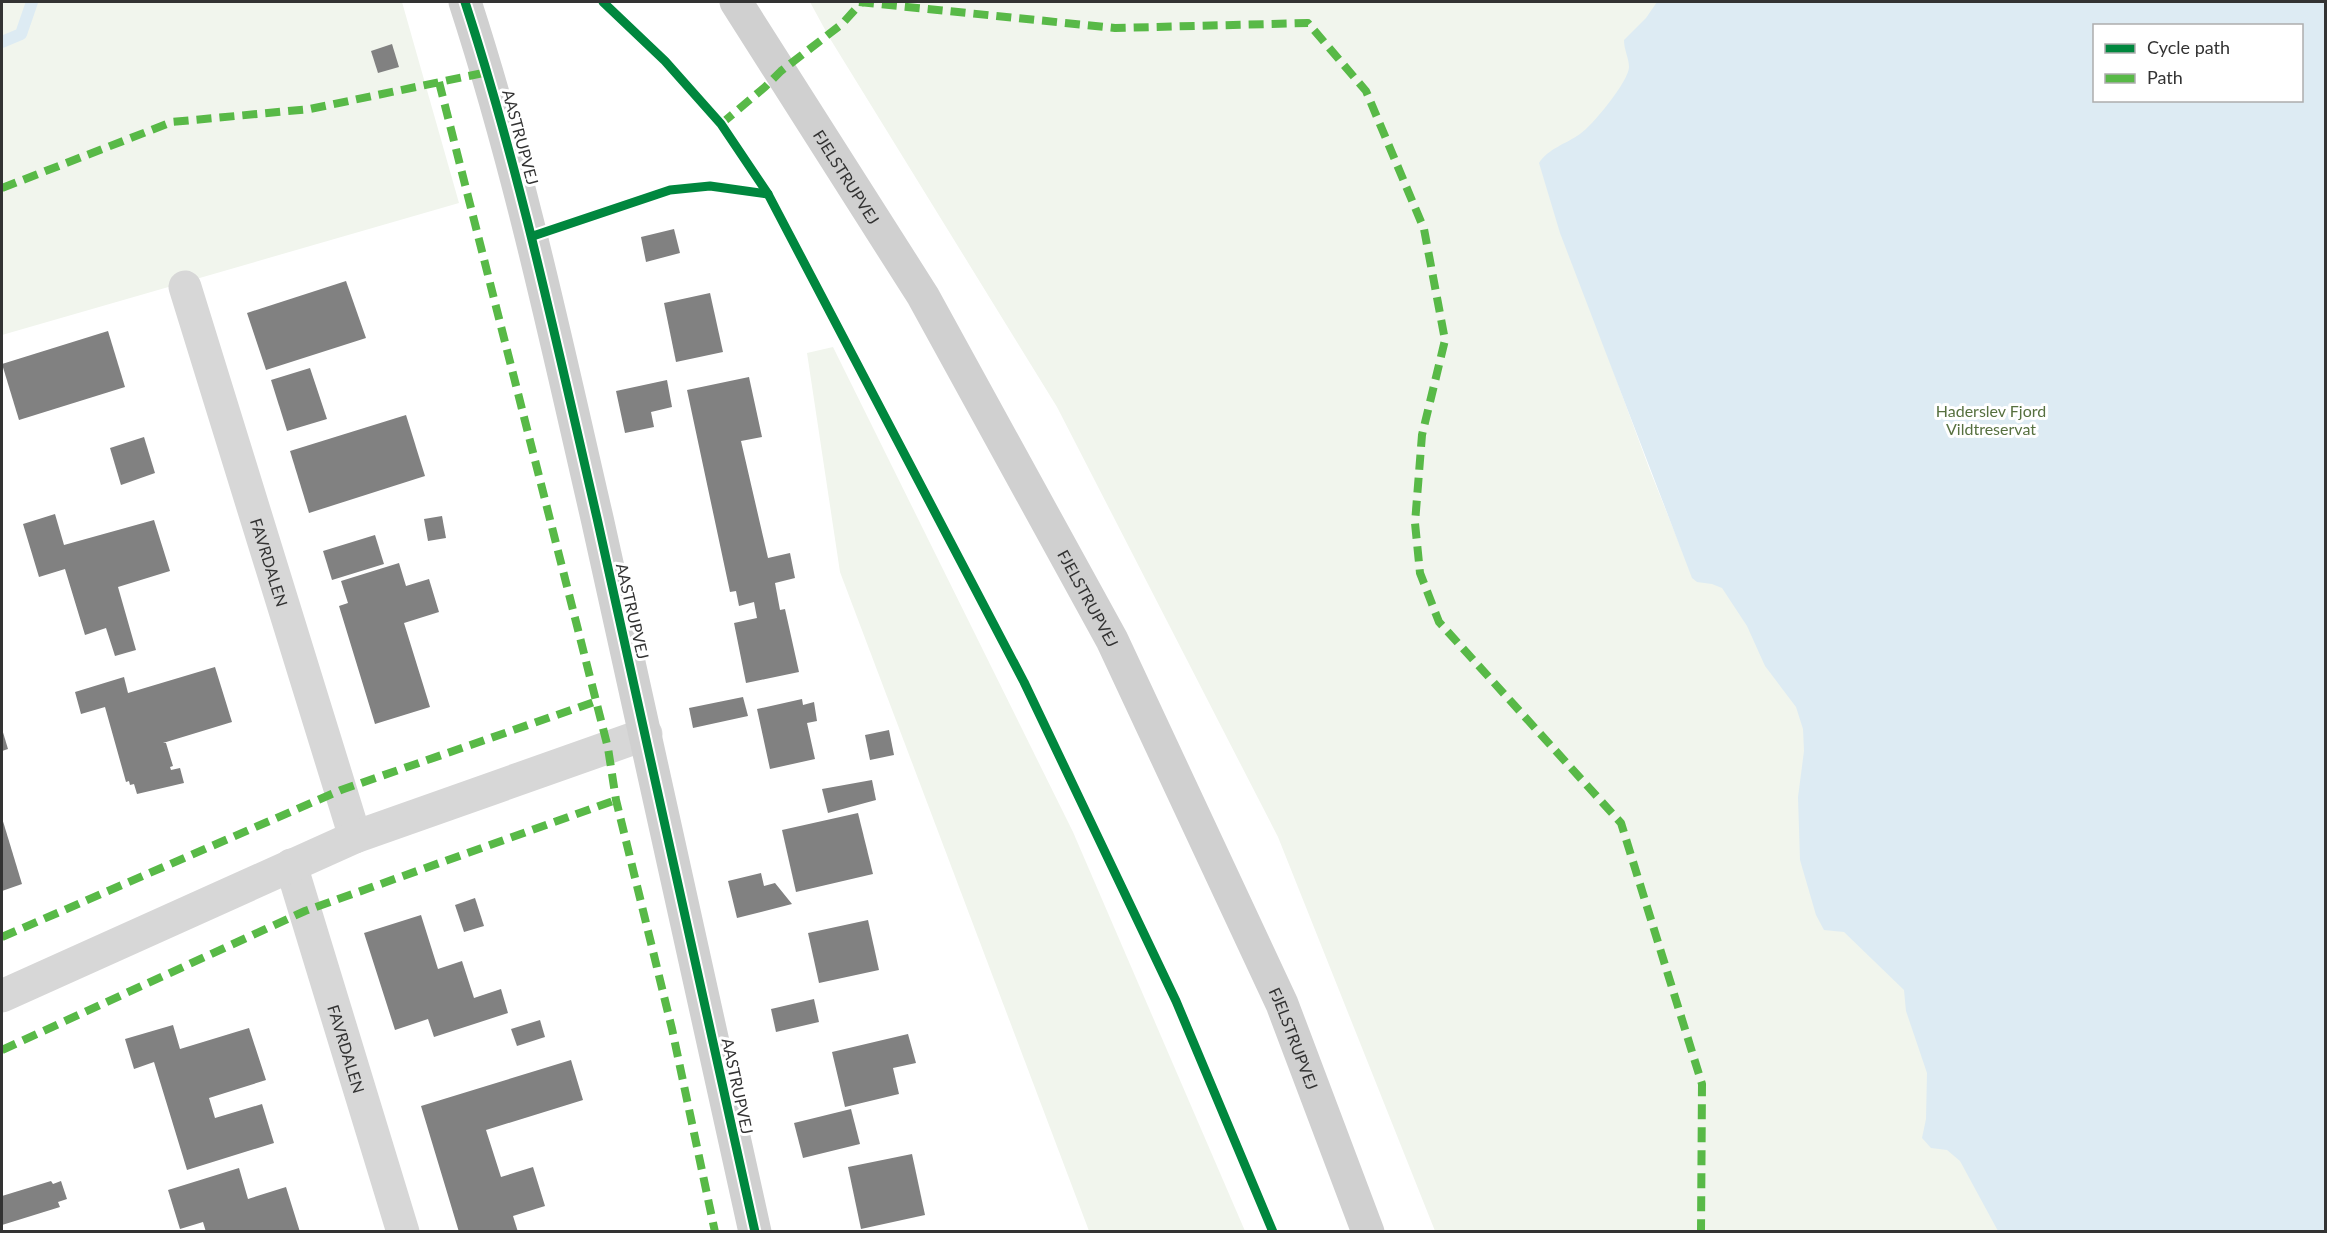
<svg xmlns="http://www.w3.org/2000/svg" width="2327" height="1233" font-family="Lato,sans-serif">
<rect width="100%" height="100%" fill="#fff"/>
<g fill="#f1f5ed" fill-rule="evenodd">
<path d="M 2,2 L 402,2 L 459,203 L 2,335 Z"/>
<path d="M 810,2 L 2325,2 L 2325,1231 L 1435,1231 L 1278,837 L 1057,407 L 829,37 ZM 2094,26 L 2302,26 L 2302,100 L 2094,100 ZM 1546,155 L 1693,578 L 1649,468 L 1587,300 Z"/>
<path d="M 833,347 L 1073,832 L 1245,1231 L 1089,1231 L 840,572 L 807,353 Z"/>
</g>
<path fill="#ddebf3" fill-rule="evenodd" d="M 1657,2 L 2325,2 L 2325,1231 L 1998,1231 L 1960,1161 L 1947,1150 L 1931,1148 L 1922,1138 L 1926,1119 L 1927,1073 L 1906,1011 L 1904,990 L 1844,932 L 1824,930 L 1816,915 L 1800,860 L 1798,797 L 1804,751 L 1803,729 L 1796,707 L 1765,666 L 1747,626 L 1722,588 L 1712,584 L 1697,582 L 1692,578 L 1560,233 L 1539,163 C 1549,148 1566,144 1580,134 C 1592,126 1629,81 1629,67 C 1629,58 1624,50 1624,40 L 1646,18 ZM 2094,26 L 2302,26 L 2302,100 L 2094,100 Z"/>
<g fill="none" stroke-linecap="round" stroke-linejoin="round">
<path stroke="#ddebf3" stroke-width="12" d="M 2,42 L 21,34 L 32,2"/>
</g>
<g fill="#818181">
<path d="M 392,44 L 399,67 L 378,73 L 371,51 Z"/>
<path d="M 674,229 L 680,253 L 646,262 L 641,237 Z"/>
<path d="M 346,281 L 366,338 L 266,370 L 247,313 Z"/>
<path d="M 710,293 L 723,352 L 676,362 L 664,303 Z"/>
<path d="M 108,331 L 125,387 L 19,420 L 2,364 Z"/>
<path d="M 310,368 L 327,419 L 287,431 L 271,380 Z"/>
<path d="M 749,377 L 762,437 L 741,441 L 768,558 L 790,553 L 795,578 L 775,583 L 780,610 L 785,609 L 799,672 L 746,683 L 734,623 L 757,618 L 754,602 L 739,606 L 736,591 L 730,592 L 687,390 Z"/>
<path d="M 667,380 L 672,407 L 651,412 L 654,427 L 625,433 L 616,391 Z"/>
<path d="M 406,415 L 425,476 L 309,513 L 290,451 Z"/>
<path d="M 144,437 L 155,473 L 121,485 L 110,448 Z"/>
<path d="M 55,514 L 64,545 L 154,520 L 170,571 L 118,587 L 136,650 L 115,656 L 106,628 L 85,635 L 65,569 L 39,577 L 23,524 Z"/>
<path d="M 442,516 L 446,538 L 428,541 L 424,519 Z"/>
<path d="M 375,535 L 384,564 L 332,580 L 323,551 Z"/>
<path d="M 399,563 L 406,586 L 429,579 L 439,612 L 404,623 L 430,707 L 375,724 L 339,606 L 348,603 L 341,581 Z"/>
<path d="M 215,667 L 232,722 L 163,743 L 166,743 L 173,766 L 170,767 L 171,770 L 180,768 L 184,783 L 137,794 L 134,784 L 130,785 L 129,781 L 126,782 L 105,707 L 81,714 L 75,692 L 124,677 L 128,693 Z"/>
<path d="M 743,697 L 748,716 L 693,728 L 689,708 Z"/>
<path d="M 802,699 L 803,705 L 814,702 L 817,721 L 807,723 L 815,759 L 770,769 L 757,709 Z"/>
<path d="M 2,729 L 8,749 L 2,751 Z"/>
<path d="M 889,730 L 894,755 L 870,760 L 865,735 Z"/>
<path d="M 872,780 L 876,800 L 828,813 L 822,789 Z"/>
<path d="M 858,813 L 873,874 L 796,892 L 782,830 Z"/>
<path d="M 2,818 L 22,884 L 2,891 Z"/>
<path d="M 761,873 L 764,886 L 775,883 L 792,904 L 737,918 L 728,881 Z"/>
<path d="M 475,898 L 484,926 L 464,932 L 455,905 Z"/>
<path d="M 421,915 L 438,969 L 462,961 L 474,998 L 501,989 L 508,1013 L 434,1037 L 428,1019 L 395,1030 L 364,933 Z"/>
<path d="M 868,920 L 879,970 L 819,983 L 808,933 Z"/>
<path d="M 814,999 L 819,1022 L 776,1032 L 771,1009 Z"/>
<path d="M 540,1020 L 545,1037 L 517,1046 L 511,1029 Z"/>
<path d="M 173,1025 L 180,1049 L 249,1028 L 266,1080 L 209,1098 L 215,1118 L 262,1104 L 274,1143 L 187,1170 L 154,1062 L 134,1069 L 125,1039 Z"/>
<path d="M 908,1034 L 916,1063 L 893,1068 L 899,1094 L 845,1107 L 832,1052 Z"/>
<path d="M 571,1060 L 583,1100 L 486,1130 L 501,1177 L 533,1167 L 545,1206 L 513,1216 L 518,1232 L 459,1232 L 421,1106 Z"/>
<path d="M 851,1109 L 860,1144 L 803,1158 L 794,1123 Z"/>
<path d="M 912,1154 L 925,1215 L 861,1229 L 848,1167 Z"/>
<path d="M 239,1168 L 248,1199 L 286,1187 L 300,1232 L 206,1232 L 203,1222 L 180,1229 L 168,1190 Z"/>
<path d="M 51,1181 L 53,1184 L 61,1181 L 67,1199 L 58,1202 L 60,1207 L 2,1225 L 2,1196 Z"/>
</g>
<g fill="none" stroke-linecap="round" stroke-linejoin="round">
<g stroke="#d7d7d7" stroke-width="33">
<path id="s1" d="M 185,287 L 355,837"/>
<path id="s2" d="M 291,865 L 403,1232"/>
<path d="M 2,996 L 355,837 L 646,734"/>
</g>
<g stroke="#d0d0d0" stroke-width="33">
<path d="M 465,2 C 520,171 557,345 597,518 C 651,756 703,994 755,1232"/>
<path id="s3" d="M 736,2 L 923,296 L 1112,640 L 1282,1004 L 1368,1232"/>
</g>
<g stroke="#58b947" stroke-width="8" stroke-dasharray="15 8" stroke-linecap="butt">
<path d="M 859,2 L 1115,28 L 1308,23 L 1366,91 L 1424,229 L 1445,340 L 1422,435 L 1415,523 L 1420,573 L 1439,622 L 1621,823 L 1702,1084 L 1701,1232"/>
<path d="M 439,82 L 608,748 L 616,800 L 672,1029 L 715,1232"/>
<path d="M 721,124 L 765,87 L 781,71 L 842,24 L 861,3"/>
<path d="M 2,188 L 172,122 L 310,109 L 488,72"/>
<path d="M 2,937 L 341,790 L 597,701"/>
<path d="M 2,1050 L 305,911 L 616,800"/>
</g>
<defs>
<g id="cycleway">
<path d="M 465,2 C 520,171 557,345 597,518 C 651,756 703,994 755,1232"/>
<path d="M 603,2 L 665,61 L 721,124 L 768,194 L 1024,682 L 1176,1001 L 1273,1232"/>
<path d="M 533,236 L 670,190 L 710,186 L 768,194"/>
</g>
</defs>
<use href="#cycleway" stroke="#fff" stroke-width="13"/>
<use href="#cycleway" stroke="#00873e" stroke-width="9"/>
</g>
<g text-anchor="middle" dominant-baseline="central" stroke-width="6" stroke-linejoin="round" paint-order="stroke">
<g font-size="16" fill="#333" stroke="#fff">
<text transform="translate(521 137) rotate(75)">AASTRUPVEJ</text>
<text stroke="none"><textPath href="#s3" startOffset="207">FJELSTRUPVEJ</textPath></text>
<text stroke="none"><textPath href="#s1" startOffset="288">FAVRDALEN</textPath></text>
<text stroke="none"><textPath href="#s3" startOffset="693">FJELSTRUPVEJ</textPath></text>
<text transform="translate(633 611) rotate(77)">AASTRUPVEJ</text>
<text stroke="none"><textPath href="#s3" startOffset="1179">FJELSTRUPVEJ</textPath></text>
<text stroke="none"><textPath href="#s2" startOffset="192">FAVRDALEN</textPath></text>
<text transform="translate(738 1086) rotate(78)">AASTRUPVEJ</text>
</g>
<g font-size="16" fill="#56703f" stroke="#fff">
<text x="1991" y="410">Haderslev Fjord<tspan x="1991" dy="18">Vildtreservat</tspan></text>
</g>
</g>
<rect width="2327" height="1233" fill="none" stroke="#333333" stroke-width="6"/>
<rect x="2093" y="24" width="210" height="78" fill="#ffffff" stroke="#adadad" stroke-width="1.5"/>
<rect x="2105" y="44" width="30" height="9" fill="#00873e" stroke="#adadad" stroke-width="1.5"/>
<text x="2147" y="54" font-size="18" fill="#333333">Cycle path</text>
<rect x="2105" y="74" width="30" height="9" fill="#58b947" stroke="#adadad" stroke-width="1.5"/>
<text x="2147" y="84" font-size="18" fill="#333333">Path</text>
</svg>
